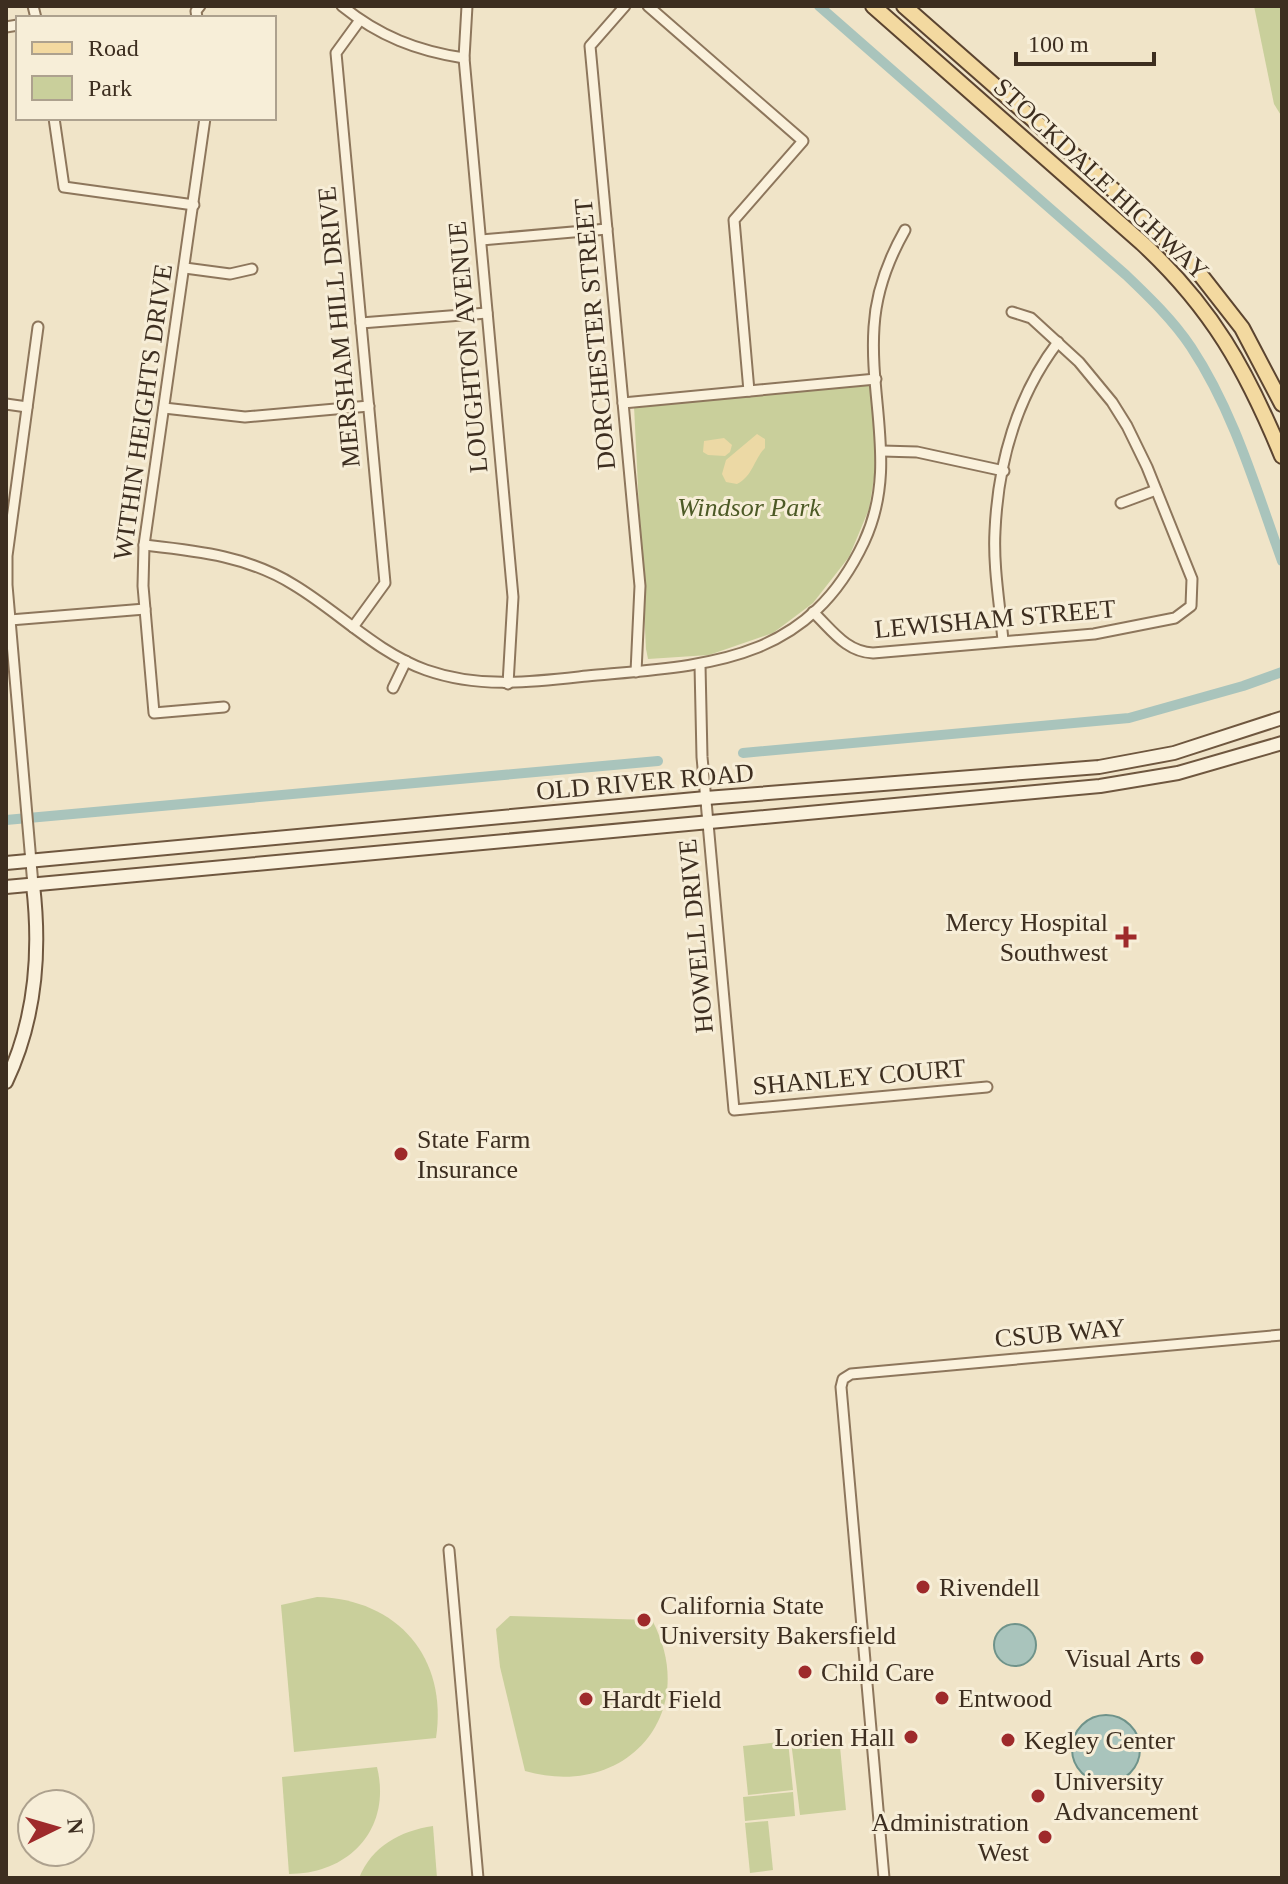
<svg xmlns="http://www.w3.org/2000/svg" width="1288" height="1884" font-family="Georgia,serif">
<rect width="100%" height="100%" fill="#f0e4c8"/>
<g fill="#c9cf9b">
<path d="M 1254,6 L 1282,6 L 1282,117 L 1274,104 Z"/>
<path d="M 872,385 L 877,459 L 869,509 L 849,557 L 813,603 L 773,633 L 709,655 L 648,659 L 646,649 L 634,406 Z"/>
<path d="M 317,1597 C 398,1599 448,1658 436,1738 L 294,1752 L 281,1605 Z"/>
<path d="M 510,1616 L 652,1620 C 702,1714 625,1800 525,1771 L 500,1667 L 496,1629 Z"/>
<path d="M 839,1736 L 846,1810 L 800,1815 L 791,1741 Z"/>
<path d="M 788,1741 L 793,1790 L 748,1795 L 743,1746 Z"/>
<path d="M 377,1767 C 392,1828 350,1874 289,1874 L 282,1777 Z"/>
<path d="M 793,1792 L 795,1816 L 745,1821 L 743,1797 Z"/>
<path d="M 768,1821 L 773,1870 L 750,1873 L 745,1823 Z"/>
<path d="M 433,1826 L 437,1878 L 359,1878 C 372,1846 400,1831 433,1826 Z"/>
</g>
<g fill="#ecd9a5">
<path d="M 757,434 L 765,439 L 765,448 C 754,459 753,476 737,484 L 726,482 L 722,474 L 726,460 Z"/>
<path d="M 724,438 L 732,445 L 730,452 L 725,456 L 708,455 L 703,452 L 704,441 Z"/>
</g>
<g fill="#a9c4bc" stroke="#6f938a" stroke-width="2">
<circle cx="1015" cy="1645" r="21"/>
<circle cx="1106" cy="1749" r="34"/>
</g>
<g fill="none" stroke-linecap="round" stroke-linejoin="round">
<g stroke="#a9c4bc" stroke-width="10">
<path d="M 819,6 L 1126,275 C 1149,297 1173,320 1191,347 C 1234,412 1256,489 1282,561"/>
<path d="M 743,753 L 1129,718 L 1243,686 L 1282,672"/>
<path d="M 6,820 L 658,761"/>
</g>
<defs>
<g id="street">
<path d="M 33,6 L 36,18"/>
<path d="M 342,6 C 379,36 417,51 464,58"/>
<path d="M 467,6 L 464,58 L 513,597 L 508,684"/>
<path d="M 625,6 L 590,46 L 640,586 L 636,672"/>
<path d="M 648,6 L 803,141 L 734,220 L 749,391"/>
<path d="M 197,18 L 196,11 L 200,6"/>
<path d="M 6,27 L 18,25"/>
<path d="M 54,118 L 64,187 L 194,205"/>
<path d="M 205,118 L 144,545 L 143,586 L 154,713 L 224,707"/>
<path d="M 481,240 L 607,229"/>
<path d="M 185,268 L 230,274 L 252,269"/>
<path d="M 361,323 L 487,313"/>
<path d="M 623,403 L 876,379"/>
<path d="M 6,404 L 27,407"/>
<path d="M 164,408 L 245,417 L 369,406"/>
<path d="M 882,451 L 917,452 L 1004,471"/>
<path d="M 1121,503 L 1156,490"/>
<path d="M 144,545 C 197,551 248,556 294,585 C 339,612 376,652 426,670 C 480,689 532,682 587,676 C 705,665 806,665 864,542 C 898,469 869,402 874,327 C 876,292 888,260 905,230"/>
<path d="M 813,612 C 832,630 846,652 873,653 L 1094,634 L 1175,618 L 1191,606 L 1192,579 L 1147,467 L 1127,426 L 1112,402 L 1079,362 L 1031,318 L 1012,312"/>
<path d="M 10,620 L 145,609"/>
<path d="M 353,627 L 385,583 L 336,53 L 360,20"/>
<path d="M 1003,641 C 1000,605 993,567 995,531 C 998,463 1017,396 1058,342"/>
<path d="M 700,665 L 702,757 L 734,1110 L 987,1087"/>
<path d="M 393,688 L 406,661"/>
<path d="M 33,885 L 7,585 L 7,556 L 38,327"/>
<path d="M 449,1550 L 478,1878"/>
<path d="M 884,1878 L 841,1387 L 843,1379 L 851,1374 L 1282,1335"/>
</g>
<g id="secondary">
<path d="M 6,863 L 706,798 L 1099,767 L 1174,753 L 1282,718"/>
<path d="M 6,887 L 1100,786 L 1178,773 L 1282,743"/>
<path d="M 6,1082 C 36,1019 41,953 33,885"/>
</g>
<g id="primary">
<path d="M 873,6 L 1142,243 C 1212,308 1246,369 1282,456"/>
<path d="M 904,6 L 1119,195 L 1192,264 L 1242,328 L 1282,404"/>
</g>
</defs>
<use href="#street" stroke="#8d765c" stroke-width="13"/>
<use href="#secondary" stroke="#6f573f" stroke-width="16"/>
<use href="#primary" stroke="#5b4430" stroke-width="18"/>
<use href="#street" stroke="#faf1dc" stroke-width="9"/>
<use href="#secondary" stroke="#faf1dc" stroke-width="12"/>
<use href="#primary" stroke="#f3d9a0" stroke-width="14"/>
</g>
<g fill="#9e2a2b" stroke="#f7eed8" stroke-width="3">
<path d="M1122 925h8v8h8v8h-8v8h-8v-8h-8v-8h8z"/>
<circle cx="401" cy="1154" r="8"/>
<circle cx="923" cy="1587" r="8"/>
<circle cx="644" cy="1620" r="8"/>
<circle cx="1197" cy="1658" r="8"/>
<circle cx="805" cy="1672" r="8"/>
<circle cx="942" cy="1698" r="8"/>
<circle cx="586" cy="1699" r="8"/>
<circle cx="911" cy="1737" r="8"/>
<circle cx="1008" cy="1740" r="8"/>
<circle cx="1038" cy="1796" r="8"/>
<circle cx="1045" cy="1837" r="8"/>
</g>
<g text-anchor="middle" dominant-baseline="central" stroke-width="6" stroke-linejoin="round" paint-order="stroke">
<g font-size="26" fill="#3d2e20" stroke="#f7eed8">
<text transform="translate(1101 179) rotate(43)">STOCKDALE HIGHWAY</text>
<text transform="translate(339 327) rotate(-95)">MERSHAM HILL DRIVE</text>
<text transform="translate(595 334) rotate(-95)">DORCHESTER STREET</text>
<text transform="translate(468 347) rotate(-95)">LOUGHTON AVENUE</text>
<text transform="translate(143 412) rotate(-82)">WITHIN HEIGHTS DRIVE</text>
<text transform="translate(995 619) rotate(-5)">LEWISHAM STREET</text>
<text transform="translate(645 782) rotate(-5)">OLD RIVER ROAD</text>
<text transform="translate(696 936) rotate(-95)">HOWELL DRIVE</text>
<text transform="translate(859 1077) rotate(-5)">SHANLEY COURT</text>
<text transform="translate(1060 1333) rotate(-5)">CSUB WAY</text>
</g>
<g font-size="26" font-style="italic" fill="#4d5a26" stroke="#f7eed8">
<text x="749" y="507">Windsor Park</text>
</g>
<g font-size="26" fill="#3d2e20" stroke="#f7eed8" text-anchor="start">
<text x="1108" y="922" text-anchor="end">Mercy Hospital<tspan x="1108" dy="30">Southwest</tspan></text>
<text x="417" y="1139">State Farm<tspan x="417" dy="30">Insurance</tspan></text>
<text x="939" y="1587">Rivendell</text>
<text x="660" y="1605">California State<tspan x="660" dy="30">University Bakersfield</tspan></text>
<text x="1181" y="1658" text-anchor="end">Visual Arts</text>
<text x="821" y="1672">Child Care</text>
<text x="958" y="1698">Entwood</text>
<text x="602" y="1699">Hardt Field</text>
<text x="895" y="1737" text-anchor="end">Lorien Hall</text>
<text x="1024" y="1740">Kegley Center</text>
<text x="1054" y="1781">University<tspan x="1054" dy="30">Advancement</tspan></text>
<text x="1029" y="1822" text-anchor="end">Administration<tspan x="1029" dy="30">West</tspan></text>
</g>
</g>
<rect width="1288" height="1884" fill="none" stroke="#3d2e20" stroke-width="16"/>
<rect x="16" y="16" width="260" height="104" fill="#f7eed8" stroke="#ada18e" stroke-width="2"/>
<rect x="32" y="42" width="40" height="12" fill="#f3d9a0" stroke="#ada18e" stroke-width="2"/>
<text x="88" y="56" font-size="24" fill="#3d2e20">Road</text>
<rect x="32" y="76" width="40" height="24" fill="#c9cf9b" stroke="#ada18e" stroke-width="2"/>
<text x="88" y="96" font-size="24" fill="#3d2e20">Park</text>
<g transform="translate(56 1828) rotate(85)"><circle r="38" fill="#f7eed8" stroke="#ada18e" stroke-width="2"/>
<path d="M0-6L14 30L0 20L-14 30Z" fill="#9e2a2b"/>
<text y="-12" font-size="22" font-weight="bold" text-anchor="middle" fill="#3d2e20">N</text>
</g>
<path d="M1016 52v12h138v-12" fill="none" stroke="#3d2e20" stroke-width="4"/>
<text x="1028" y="52" font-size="24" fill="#3d2e20" stroke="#f7eed8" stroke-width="6" paint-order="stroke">100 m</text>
</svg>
